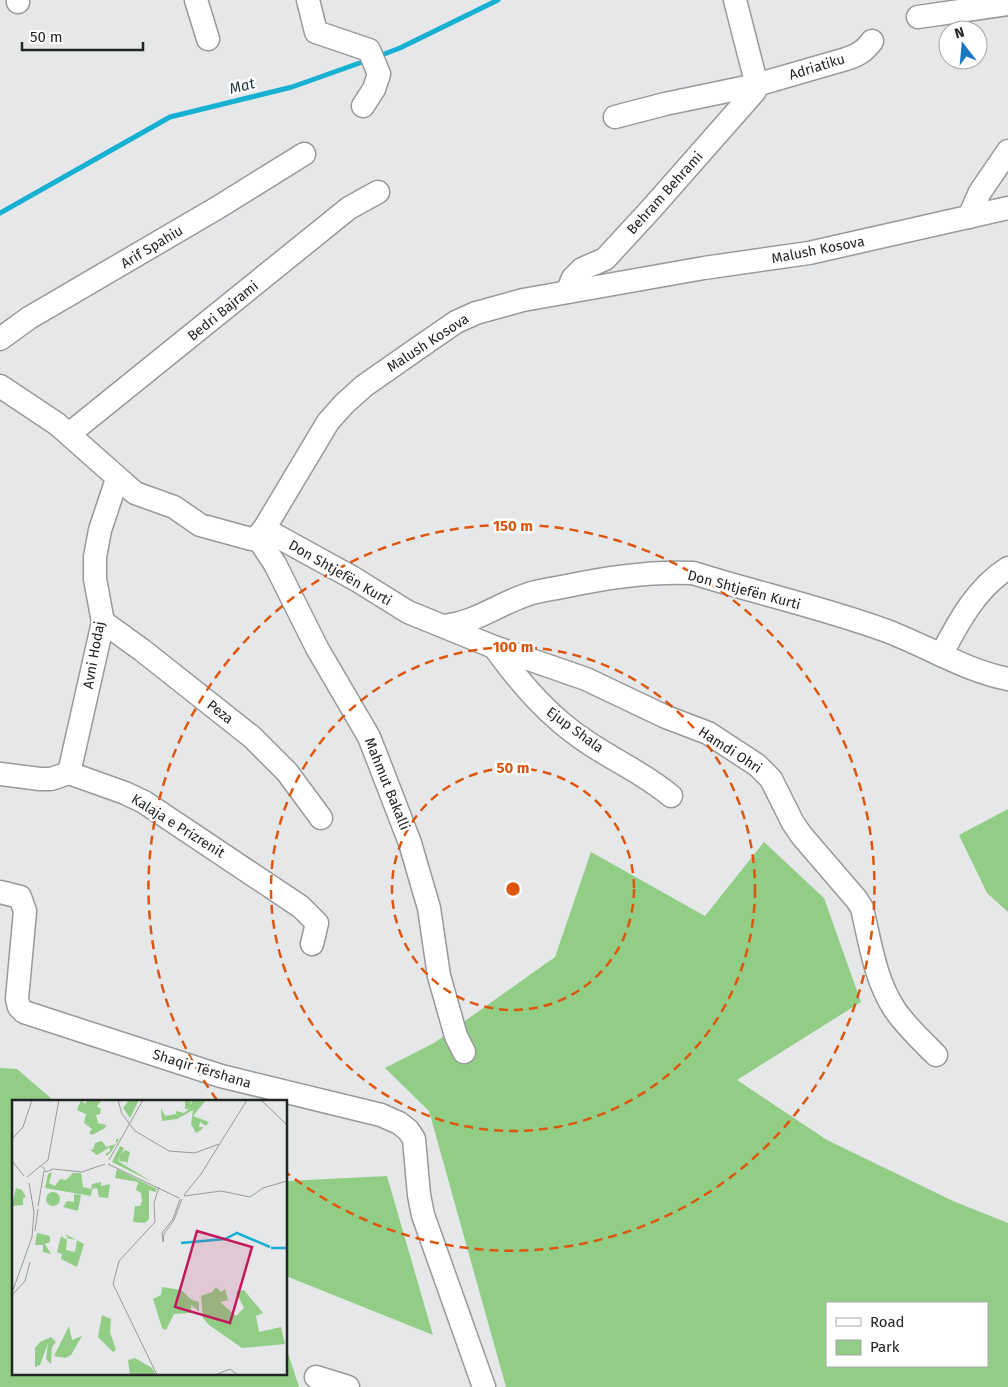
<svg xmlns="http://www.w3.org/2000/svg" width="1008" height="1387" font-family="'Fira Sans',sans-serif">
<rect width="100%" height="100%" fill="#e5e7e9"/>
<g fill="#92cd86" fill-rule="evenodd">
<path d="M 1008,809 L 1008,912 L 987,893 L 959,835 Z"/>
<path d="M 764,842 L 824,898 L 861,1002 L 737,1080 L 827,1140 L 953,1201 L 1008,1223 L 1008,1387 L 506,1387 L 429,1111 L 385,1068 L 434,1043 L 555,957 L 591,852 L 705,916 ZM 827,1303 L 987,1303 L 987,1366 L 827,1366 Z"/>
<path d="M 0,1068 L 17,1069 L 54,1101 L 14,1101 L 14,1373 L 286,1373 L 286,1347 L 299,1387 L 0,1387 Z"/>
<path d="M 387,1176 L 433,1335 L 286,1276 L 286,1181 Z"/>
</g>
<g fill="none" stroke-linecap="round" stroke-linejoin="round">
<g stroke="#16b1d2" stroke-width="5">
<path d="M 379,56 L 400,48 L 498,0"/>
<path d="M 0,213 L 170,117 L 292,87 L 368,60"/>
</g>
<defs>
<g id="minor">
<path d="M 18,0 L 18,2"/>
<path d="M 196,0 L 208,39"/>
<path d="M 308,0 L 316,32 L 369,50 L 379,74 L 374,89 L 363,106"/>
<path d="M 918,17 L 1008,4"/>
<path d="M 615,117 L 665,104 L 756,85 L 846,59 C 858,55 865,51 872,41"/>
<path d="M 969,217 L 980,192 L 1008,151"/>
<path d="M 567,292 L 573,278 L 582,269 L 605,259 L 652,208 L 755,91 L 755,78 L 735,0"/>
<path d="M 0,339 L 29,318 L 217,208 L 304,154"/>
<path d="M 0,386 L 57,424 L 135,493 L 174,507 L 200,525 L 251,539 L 257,537 L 264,529 L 328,422 L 344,404 L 364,386 L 414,351 L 456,322 L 476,313 L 523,300 L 704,268 L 809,253 L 1008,208"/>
<path d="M 69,434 L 349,208 L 378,192"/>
<path d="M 264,529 L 355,579 L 408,612 L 494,647 L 586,679 L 666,717 L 708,733 L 757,765 L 771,779 L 793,823 L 802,836 L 857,900 L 862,908 C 870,942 875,980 895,1010 C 906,1026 922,1041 936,1055"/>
<path d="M 257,537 L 275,564 L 317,648 L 369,737 L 378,760 L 410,843 L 429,908 L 439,976 L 456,1036 L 464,1052"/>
<path d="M 103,622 L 142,650 L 252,737 L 287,772 L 321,818"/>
<path d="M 445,626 C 476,622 497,605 526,595 C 539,590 554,589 567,586 C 609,577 650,571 693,573 C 757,593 824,608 887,631 C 929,647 964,670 1008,679"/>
<path d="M 494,647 C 521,684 549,717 587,742 C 615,761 645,774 671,796"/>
<path d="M 941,655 C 958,623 976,588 1008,568"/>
<path d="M 69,773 L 103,622 L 95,579 L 95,557 L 100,530 L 117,479"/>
<path d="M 0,774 L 40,779 L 51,779 L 69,773 L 125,793 L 144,802 L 301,907 L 317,923 L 312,944"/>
<path d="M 0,892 L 20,897 L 25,911 L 17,999 L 19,1007 L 24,1012 L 221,1076 L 381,1115 L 399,1123 L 408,1130 L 414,1139 L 419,1195 L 423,1215 L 484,1387"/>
<path d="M 316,1377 L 348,1387"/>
</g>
</defs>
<use href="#minor" stroke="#97999b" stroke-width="25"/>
<use href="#minor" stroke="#fff" stroke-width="22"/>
</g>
<g fill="none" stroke="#de560d" stroke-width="2.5" stroke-dasharray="9 6">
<circle cx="513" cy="889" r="121"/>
<circle cx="513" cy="889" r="242"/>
<path d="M217 1100A363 363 0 1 1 287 1173"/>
</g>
<g text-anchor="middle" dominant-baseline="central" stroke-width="5" stroke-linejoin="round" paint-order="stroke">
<g font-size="14" fill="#232424" stroke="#fff">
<text transform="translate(817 67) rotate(-17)">Adriatiku</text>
<text transform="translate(665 193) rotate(-48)">Behram Behrami</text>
<text transform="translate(152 247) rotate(-31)">Arif Spahiu</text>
<text transform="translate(818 250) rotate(-11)">Malush Kosova</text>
<text transform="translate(223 311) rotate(-39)">Bedri Bajrami</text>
<text transform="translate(428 343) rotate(-33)">Malush Kosova</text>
<text transform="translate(340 573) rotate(30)">Don Shtjefën Kurti</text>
<text transform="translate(744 590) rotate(15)">Don Shtjefën Kurti</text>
<text transform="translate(94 655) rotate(-80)">Avni Hodaj</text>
<text transform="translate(220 712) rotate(38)">Peza</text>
<text transform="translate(575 730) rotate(36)">Ejup Shala</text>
<text transform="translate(730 750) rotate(33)">Hamdi Ohri</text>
<text transform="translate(387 784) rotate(68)">Mahmut Bakalli</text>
<text transform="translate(178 826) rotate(32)">Kalaja e Prizrenit</text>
<text transform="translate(202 1069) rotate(17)">Shaqir Tërshana</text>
</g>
<g font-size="15" font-style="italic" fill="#22393f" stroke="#fff">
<text transform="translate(242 86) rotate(-14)">Mat</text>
</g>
</g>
<g transform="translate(12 1100)">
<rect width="275" height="275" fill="#e5e7e9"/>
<path d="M 69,0 L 73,4 L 76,0 L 90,0 L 85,6 L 89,9 L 88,14 L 84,15 L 86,23 L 94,25 L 93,28 L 80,35 L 77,33 L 80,29 L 72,23 L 74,14 L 65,10 ZM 117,0 L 127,0 L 118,18 L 111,8 ZM 178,0 L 179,5 L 180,0 L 194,0 L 181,16 L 197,22 L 194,26 L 188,22 L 187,27 L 192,27 L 189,30 L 184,33 L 179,24 L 181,10 L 165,19 L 150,21 L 149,8 L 153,16 L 164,14 L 164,11 L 172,13 L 177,9 L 173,9 L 173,1 ZM 104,39 L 107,39 L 106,41 L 99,52 L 95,56 L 93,54 L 98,51 L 98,47 L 85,55 L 77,49 L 81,50 L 83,43 L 90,41 L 94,47 L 104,44 ZM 108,46 L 112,48 L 109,54 L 113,50 L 118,52 L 115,65 L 115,62 L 107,61 L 108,55 L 106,61 L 140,82 L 100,62 ZM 105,69 L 145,89 L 143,92 L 137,90 L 137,119 L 133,123 L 121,122 L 123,106 L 128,106 L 130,101 L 129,93 L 124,90 L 126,82 L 103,78 ZM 40,72 L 37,83 L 43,86 L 48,79 L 54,80 L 61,73 L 69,73 L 71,87 L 79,89 L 80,84 L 89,82 L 89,86 L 98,84 L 96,98 L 87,97 L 85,88 L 80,89 L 79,96 L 33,88 L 36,74 ZM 4,88 L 10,90 L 14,97 L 11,98 L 11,105 L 0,106 ZM34 99a7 7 0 1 1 14 0a7 7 0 1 1-14 0ZM 62,94 L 69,95 L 66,111 L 51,107 L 55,101 L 62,102 ZM 25,133 L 38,136 L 38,142 L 33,144 L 29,138 L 39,154 L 31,152 L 31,145 L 23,145 ZM 53,134 L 72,144 L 65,167 L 49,159 L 50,154 L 45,152 L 49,136 L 55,140 L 54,150 L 63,152 L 65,140 L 53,138 L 56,138 ZM 150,187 L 169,190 L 180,200 L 187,202 L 187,211 L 179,205 L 179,213 L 162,214 L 154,230 L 150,228 L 141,199 L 149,195 ZM 204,187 L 209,192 L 213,189 L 216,200 L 208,202 L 224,216 L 232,208 L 224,192 L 232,190 L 251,213 L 244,216 L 247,232 L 269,227 L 273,244 L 230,248 L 197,225 L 191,218 L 189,196 L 200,192 ZM 90,215 L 99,219 L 98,232 L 104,250 L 101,252 L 86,237 ZM 57,226 L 60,240 L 70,236 L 59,255 L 53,258 L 42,256 ZM 39,237 L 44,242 L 40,247 L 39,264 L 34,259 L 36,243 L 28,265 L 23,267 L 23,248 L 28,242 ZM 123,258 L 140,268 L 144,275 L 118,275 L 116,260 Z" fill="#92cd86"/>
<path fill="none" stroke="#16b1d2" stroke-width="2.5" d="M 169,143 L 213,139 L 225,133 L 258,147M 259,148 L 275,148"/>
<path fill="none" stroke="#97999a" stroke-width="1" d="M 106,0 L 110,14 L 123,31 L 157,51 L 183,53 L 207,44M 249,0 L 275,25M 0,39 L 11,27 L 20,0M 97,60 L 131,0M 0,61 L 12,76M 96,64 L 167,98M 30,66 L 34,72 L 41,69 L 70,72 L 93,64M 15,77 L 36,60 L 47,0M 172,95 L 189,74 L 235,0M 172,96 L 209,91 L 238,97 L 251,88 L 275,81M 168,99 L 161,119 L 150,133 L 151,142 L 152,134 L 162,120 L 170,99M 26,106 L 32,71M 23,131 L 26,109M 0,193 L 20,137 L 22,112 L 17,83M 1,194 L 13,181 L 18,162M 145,275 L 101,184 L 107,161 L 143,122 L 142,103 L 147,87M 203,275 L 218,269 L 226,275"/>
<path fill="#c2185b" fill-opacity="0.15" stroke="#c2185b" stroke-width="2.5" d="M 185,131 L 240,147 L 218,223 L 163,207 Z"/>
<rect width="275" height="275" fill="none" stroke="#232424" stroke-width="2.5"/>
</g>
<circle cx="513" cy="889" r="8" fill="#de560d" stroke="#fff" stroke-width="2.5"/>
<g font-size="15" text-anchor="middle" font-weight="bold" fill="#de560d" stroke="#fff" stroke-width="5" stroke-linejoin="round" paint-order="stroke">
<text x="513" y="531">150 m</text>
<text x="513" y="652">100 m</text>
<text x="513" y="773">50 m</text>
</g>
<rect x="826" y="1302" width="162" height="65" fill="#ffffff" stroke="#a7a7a7"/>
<rect x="836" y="1318" width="25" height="8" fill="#ffffff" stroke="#a7a7a7"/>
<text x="870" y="1327" font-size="15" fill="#232424">Road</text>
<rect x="836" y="1340" width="25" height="15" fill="#92cd86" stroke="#a7a7a7"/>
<text x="870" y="1352" font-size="15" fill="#232424">Park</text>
<g transform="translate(963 45) rotate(344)"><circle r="24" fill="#ffffff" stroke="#a7a7a7"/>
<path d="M0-4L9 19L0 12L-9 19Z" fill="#1976c3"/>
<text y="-8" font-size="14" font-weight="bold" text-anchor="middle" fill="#232424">N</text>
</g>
<path d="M22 42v8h121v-8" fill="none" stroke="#232424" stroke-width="2.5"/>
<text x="30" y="42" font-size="15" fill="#232424" stroke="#ffffff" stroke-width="4" paint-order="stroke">50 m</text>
</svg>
